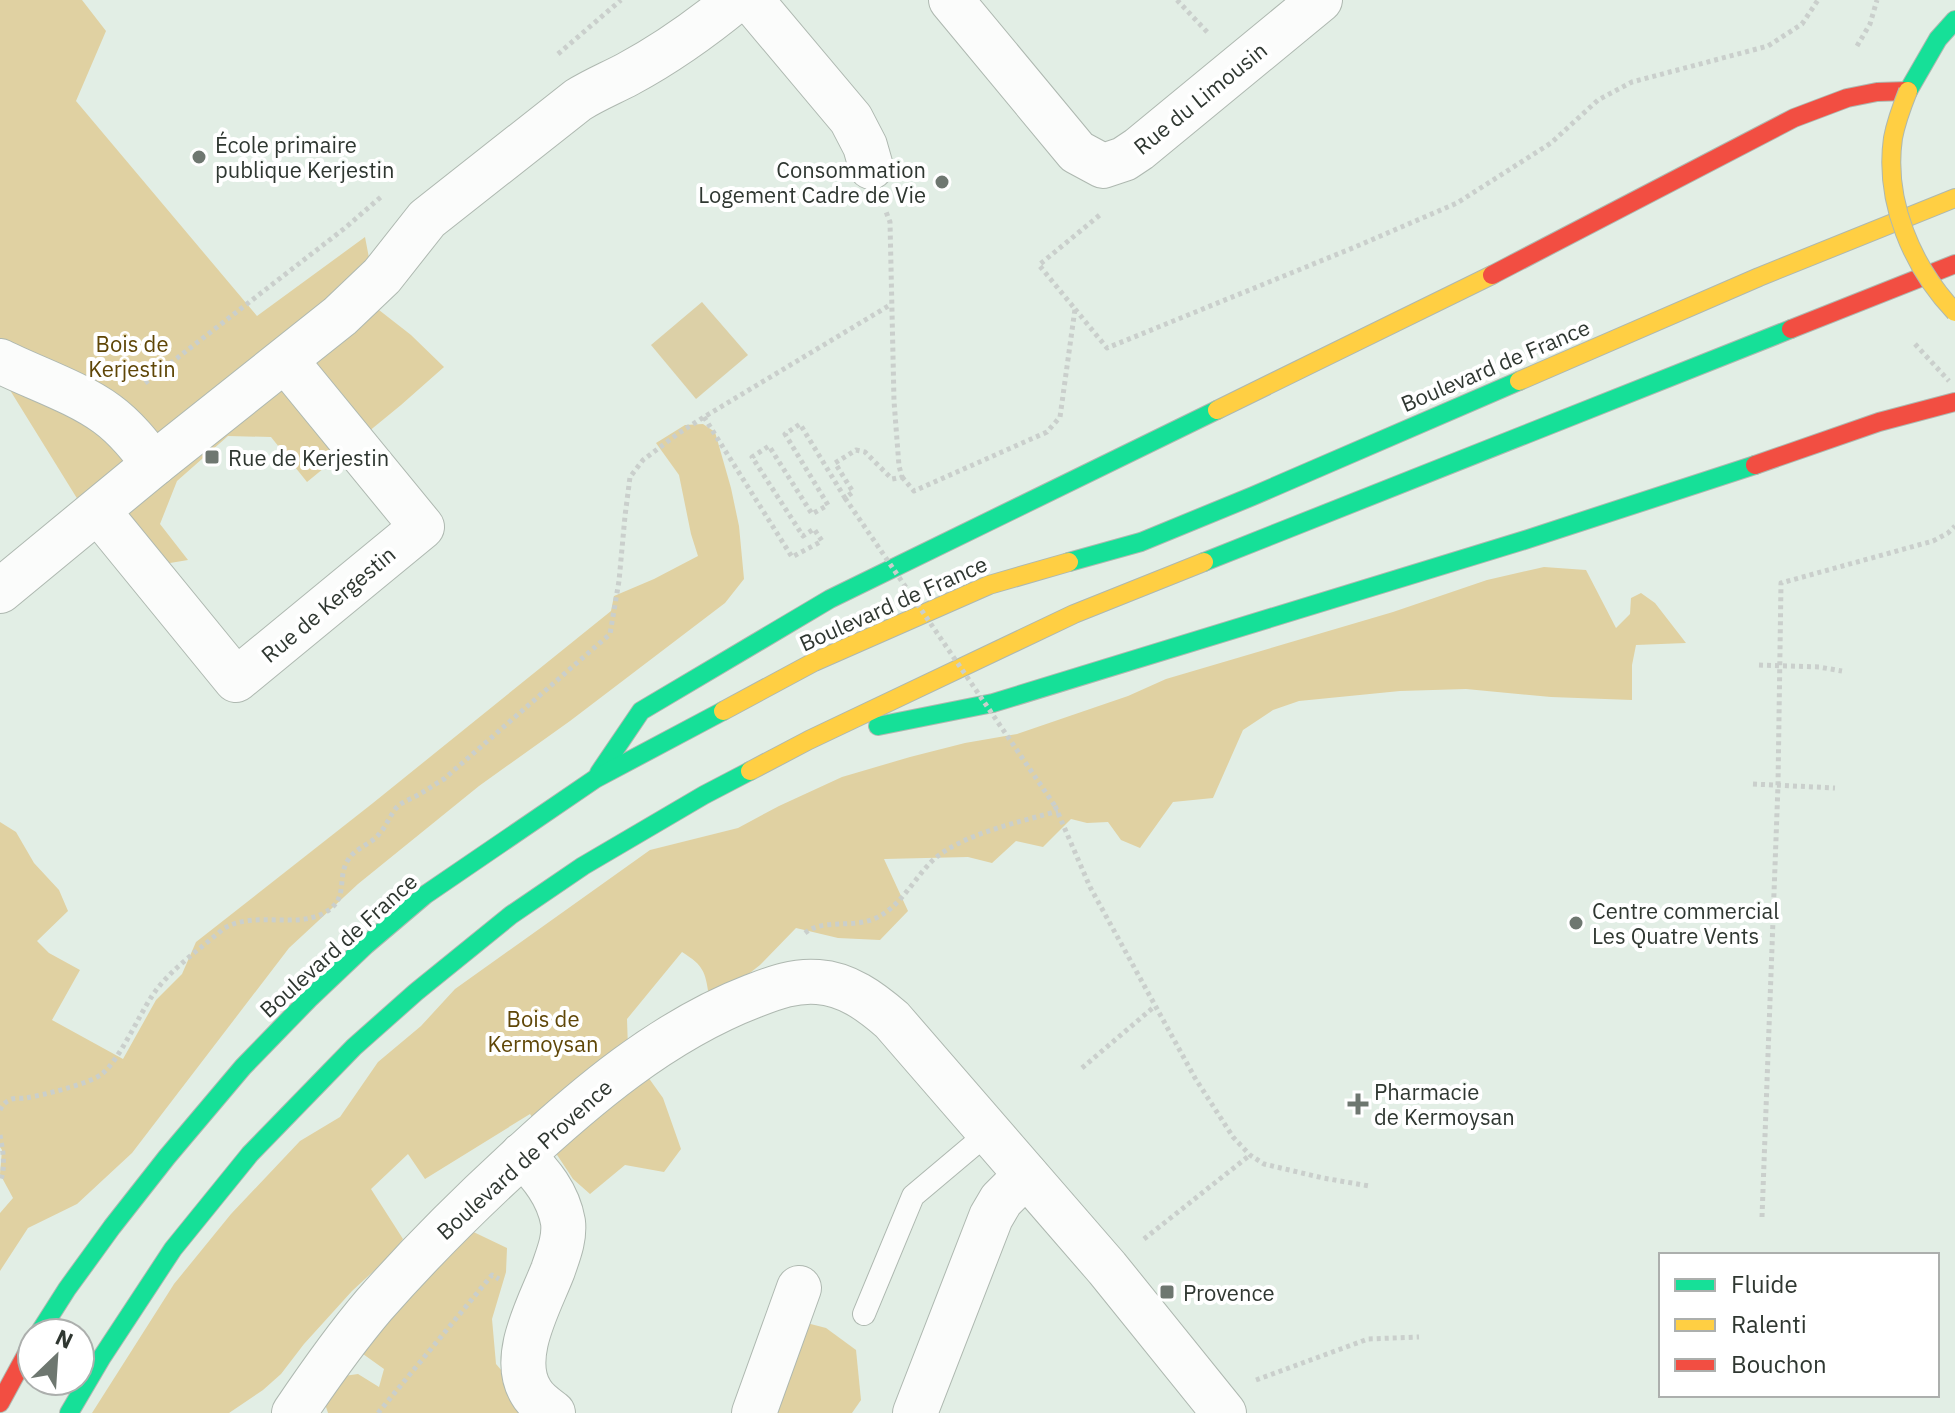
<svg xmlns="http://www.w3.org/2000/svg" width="1955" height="1413" font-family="'IBM Plex Sans',sans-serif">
<rect width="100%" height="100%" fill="#e2eee5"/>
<path fill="#dcd0a7" d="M 702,302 L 748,355 L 696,399 L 651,345 Z"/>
<g fill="#e0d1a2">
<path d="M 0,0 L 82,0 L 106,31 L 76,101 L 257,316 L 365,237 L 379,310 L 411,335 L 444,367 L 401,405 L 307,482 L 271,437 L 228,436 L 177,481 L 160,524 L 188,560 L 122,571 L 0,374 Z"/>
<path d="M 703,424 L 715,432 L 731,488 L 739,526 L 744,579 L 725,603 L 570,721 L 479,786 L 358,884 L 289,948 L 132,1153 L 77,1204 L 28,1228 L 0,1271 L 0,1213 L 13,1198 L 0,1174 L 2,1150 L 0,1147 L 0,822 L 16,832 L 34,863 L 59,890 L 68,911 L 37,941 L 49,953 L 80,970 L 52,1020 L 123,1059 L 156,1000 L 182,974 L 196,942 L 373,803 L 611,611 L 614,596 L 654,579 L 698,556 L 691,534 L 679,475 L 656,443 L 685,425 Z"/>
<path d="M 1544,567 L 1586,570 L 1616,628 L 1630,614 L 1631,598 L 1641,593 L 1655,603 L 1686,643 L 1636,645 L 1632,665 L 1632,700 L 1551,697 L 1466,689 L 1400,691 L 1299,701 L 1273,710 L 1243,730 L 1213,798 L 1173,802 L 1140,848 L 1121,840 L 1108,822 L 1087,823 L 1071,819 L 1043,847 L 1016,841 L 992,863 L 968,857 L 884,859 L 908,911 L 880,940 L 838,938 L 796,928 L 760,965 L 746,976 L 709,996 C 705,971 704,966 682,952 L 627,1019 L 628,1049 L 663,1098 L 681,1149 L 664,1172 L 625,1165 L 590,1194 L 573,1179 L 530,1114 L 425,1179 L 408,1154 L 371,1189 L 403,1239 L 390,1256 L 352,1291 L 304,1344 L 281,1374 L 263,1390 L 229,1413 L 92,1413 L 174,1284 L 231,1214 L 300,1141 L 340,1117 L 378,1062 L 421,1026 L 455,989 L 650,850 L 738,828 L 779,806 L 842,777 L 910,757 L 965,743 L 1017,734 L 1128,696 L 1166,679 L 1393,612 L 1487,580 Z"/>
<path d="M 461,1226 L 507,1248 L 506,1272 L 492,1319 L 496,1364 L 538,1413 L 328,1413 L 324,1401 L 344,1376 L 358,1374 L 379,1387 L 384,1369 L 356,1349 Z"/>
<path d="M 799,1321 L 826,1328 L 856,1350 L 861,1400 L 852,1413 L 763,1413 Z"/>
</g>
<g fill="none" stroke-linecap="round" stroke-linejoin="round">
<defs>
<path id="lane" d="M 864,1314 L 913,1196 L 989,1132"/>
<g id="street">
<path d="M 751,0 L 851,119 L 865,146 L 871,167"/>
<path d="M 951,0 L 1077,152 L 1103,166 L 1124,159 L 1139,149 L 1320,0"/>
<path d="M 0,361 C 34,378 77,392 107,414 C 126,428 140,446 154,464"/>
<path d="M 98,511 L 236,680 L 422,527 L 286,361"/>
<path d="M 0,591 L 154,464 L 340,316 L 382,276 L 427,219 L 578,100 C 594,90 611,83 628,74 C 667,53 702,28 736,0"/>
<path d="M 522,1155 C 541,1174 558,1194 563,1222 C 565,1239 558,1255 553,1270 C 540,1304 509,1357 531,1392 C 536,1401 545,1407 553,1413"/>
<path d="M 294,1413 C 319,1376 345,1339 374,1305 C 418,1255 465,1208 515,1162 C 585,1097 662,1031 753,996 C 774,988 794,980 818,982 C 847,984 870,1001 892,1020 L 1107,1268 L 1224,1413"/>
<path d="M 754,1413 L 799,1288"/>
<path d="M 915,1413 L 991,1217 L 1001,1200 L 1026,1175"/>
</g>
<g id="fast">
<path d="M 1908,91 L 1938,39 L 1955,20"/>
<path d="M 1069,562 L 1141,542 L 1253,496 L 1519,381"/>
<path d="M 1204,562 L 1791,329"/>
<path d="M 878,726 L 993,703 L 1528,539 L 1755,465"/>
<path d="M 599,773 L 641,711 L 830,599 L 1217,410"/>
<path d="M 39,1333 L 67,1289 L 112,1227 L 167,1157 L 243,1067 L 309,999 L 366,945 L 425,895 L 595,779 L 723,711"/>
<path d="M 69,1413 L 102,1357 L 173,1249 L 250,1154 L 354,1047 L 416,992 L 511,915 L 583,866 L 704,795 L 750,771"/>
</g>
<g id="slow">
<path d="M 1519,381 L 1759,277 L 1955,198"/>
<path d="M 1217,410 L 1492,275"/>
<path d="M 723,711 L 814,662 L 989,585 L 1069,562"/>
<path d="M 750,771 L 809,740 L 1074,614 L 1204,562"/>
</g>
<g id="jam">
<path d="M 1492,275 L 1794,118 L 1847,98 L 1877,92 L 1908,91"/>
<path d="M 1791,329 L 1955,264"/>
<path d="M 1755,465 L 1879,422 L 1955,402"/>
<path d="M 0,1403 L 32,1344"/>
</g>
</defs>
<use href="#lane" stroke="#aeb8b0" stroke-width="24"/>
<use href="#street" stroke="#aeb8b0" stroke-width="46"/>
<use href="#fast" stroke="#aeb8b0" stroke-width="20"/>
<use href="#slow" stroke="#aeb8b0" stroke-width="20"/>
<use href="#jam" stroke="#aeb8b0" stroke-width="20"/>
<g stroke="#cacfcc" stroke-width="5" stroke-dasharray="4 4" stroke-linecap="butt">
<path d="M 1177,0 L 1209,34"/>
<path d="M 1857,46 L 1870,24 L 1877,0"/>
<path d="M 558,54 L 621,0"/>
<path d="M 1075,309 L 1107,348 L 1355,247 L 1457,203 L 1551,143 L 1598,100 L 1632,82 L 1768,46 L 1802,24 L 1818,0"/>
<path d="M 145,383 L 345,228 L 382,196"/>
<path d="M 704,417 L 792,557 L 822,541 L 814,529 L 803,536 L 752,457 L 769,446 L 812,514 L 828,505 L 785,434 L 800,424 L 845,498 L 853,492 L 835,463 L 856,450 L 865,452 L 892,479 L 902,477 L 899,466 L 894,401 L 890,222 L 885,209"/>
<path d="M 902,477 L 914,491 L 1047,432 L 1060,417 L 1075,309 L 1039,265 L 1101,214"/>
<path d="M 1759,665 L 1819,667 L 1842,671"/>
<path d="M 1753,784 L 1835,788"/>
<path d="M 1055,806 L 1090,887 L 1195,1078 L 1233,1137 L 1250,1155 L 1264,1164 L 1323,1178 L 1369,1186"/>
<path d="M 805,933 C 824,918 852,929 876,918 C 901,906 913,880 932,861 C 961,834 1020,822 1058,811"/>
<path d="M 1082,1068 L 1155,1006"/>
<path d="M 0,1110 C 2,1106 4,1103 8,1101 C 13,1097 20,1099 26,1098 C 43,1095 89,1084 102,1074 C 120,1059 138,1017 152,996 C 170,969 198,951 223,929 C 254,910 295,929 324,913 C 350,899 336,879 348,860 C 355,848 372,844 380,833 C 387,825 390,815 397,807 C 402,802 411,799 418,795 C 427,790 435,784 444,779 L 610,634 L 619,581 L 625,516 L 630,477 L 643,460 L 679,433 L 704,417 L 890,305"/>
<path d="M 0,1135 C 3,1151 6,1167 0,1182"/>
<path d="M 1762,1217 L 1778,785 L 1781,583 L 1933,541 L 1948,533 L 1955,526"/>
<path d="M 1144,1239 L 1250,1155"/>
<path d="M 1256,1380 L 1368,1339 L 1419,1337"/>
<path d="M 378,1413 L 492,1275 L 499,1279"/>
</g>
<use href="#lane" stroke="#fbfcfb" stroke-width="22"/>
<use href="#street" stroke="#fbfcfb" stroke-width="44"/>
<use href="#fast" stroke="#16e098" stroke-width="18"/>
<use href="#slow" stroke="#ffcf43" stroke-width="18"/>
<use href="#jam" stroke="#f24e42" stroke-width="18"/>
<defs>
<path id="slow-bridge" d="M 1908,91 C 1902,106 1896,122 1893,138 C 1884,201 1912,267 1955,312"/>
</defs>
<use href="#slow-bridge" stroke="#aeb8b0" stroke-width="20" stroke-linecap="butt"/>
<g stroke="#cacfcc" stroke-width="5" stroke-dasharray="4 4" stroke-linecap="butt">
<path d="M 1915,344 L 1949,381"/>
<path d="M 845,498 L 1055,806"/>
</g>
<use href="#slow-bridge" stroke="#ffcf43" stroke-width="18"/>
</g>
<g fill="#6e7770" stroke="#fff" stroke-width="3">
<circle cx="199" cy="157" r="8"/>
<circle cx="942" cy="182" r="8"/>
<rect x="204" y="449" width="16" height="16" rx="4"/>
<circle cx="1576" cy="923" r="8"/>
<path d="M1354 1092h8v8h8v8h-8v8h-8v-8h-8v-8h8z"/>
<rect x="1159" y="1284" width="16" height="16" rx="4"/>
</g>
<g text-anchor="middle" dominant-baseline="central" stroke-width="8" stroke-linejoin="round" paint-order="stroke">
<g font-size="22" fill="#2f3731" stroke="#fff">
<text transform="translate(1200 98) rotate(-39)">Rue du Limousin</text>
<text transform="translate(1495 365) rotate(-23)">Boulevard de France</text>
<text transform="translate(893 603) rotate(-24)">Boulevard de France</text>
<text transform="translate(328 604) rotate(-40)">Rue de Kergestin</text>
<text transform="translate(338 945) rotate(-42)">Boulevard de France</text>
<text transform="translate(524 1159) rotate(-42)">Boulevard de Provence</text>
</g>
<g font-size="22" fill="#2f3731" stroke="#fff" text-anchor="start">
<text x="215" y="144">École primaire<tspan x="215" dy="25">publique Kerjestin</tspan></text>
<text x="926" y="169" text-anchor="end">Consommation<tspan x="926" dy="25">Logement Cadre de Vie</tspan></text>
<text x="228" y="457">Rue de Kerjestin</text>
<text x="1592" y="910">Centre commercial<tspan x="1592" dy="25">Les Quatre Vents</tspan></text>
<text x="1374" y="1091">Pharmacie<tspan x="1374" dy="25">de Kermoysan</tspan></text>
<text x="1183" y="1292">Provence</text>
</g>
<g font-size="22" fill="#5f4607" stroke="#fff">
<text x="132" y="343">Bois de<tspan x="132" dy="25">Kerjestin</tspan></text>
<text x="543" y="1018">Bois de<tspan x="543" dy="25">Kermoysan</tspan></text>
</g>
</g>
<rect x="1659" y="1253" width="280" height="144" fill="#ffffff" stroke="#acafad" stroke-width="2"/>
<rect x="1675" y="1279" width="40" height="12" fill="#16e098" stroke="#acafad" stroke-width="2"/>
<text x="1731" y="1293" font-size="24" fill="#2f3731">Fluide</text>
<rect x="1675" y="1319" width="40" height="12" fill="#ffcf43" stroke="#acafad" stroke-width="2"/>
<text x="1731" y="1333" font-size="24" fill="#2f3731">Ralenti</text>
<rect x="1675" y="1359" width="40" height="12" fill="#f24e42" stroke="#acafad" stroke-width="2"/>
<text x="1731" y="1373" font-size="24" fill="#2f3731">Bouchon</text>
<g transform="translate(56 1357) rotate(25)"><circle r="38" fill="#ffffff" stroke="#acafad" stroke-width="2"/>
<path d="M0-6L14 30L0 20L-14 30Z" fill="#6e7770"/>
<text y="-12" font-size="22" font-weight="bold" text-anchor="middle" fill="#2f3731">N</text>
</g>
</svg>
